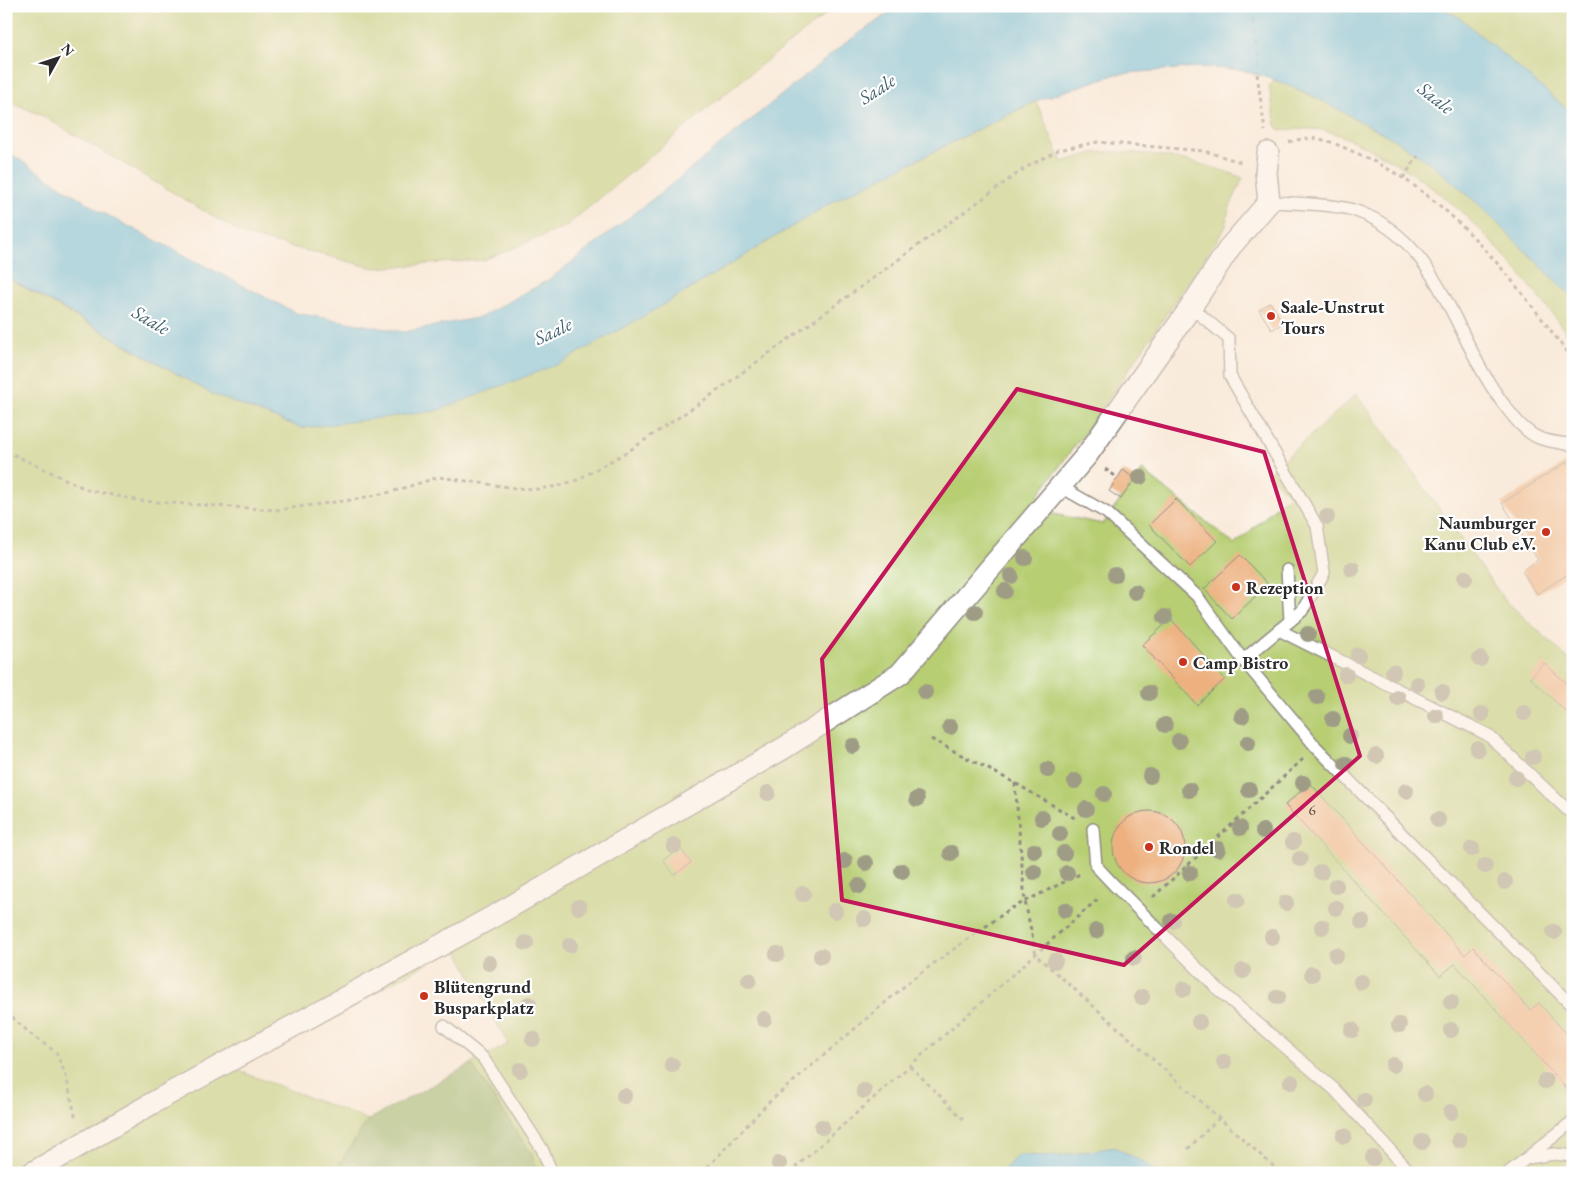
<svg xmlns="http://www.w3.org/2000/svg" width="1579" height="1179" font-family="'EB Garamond',serif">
<rect width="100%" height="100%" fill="#fff"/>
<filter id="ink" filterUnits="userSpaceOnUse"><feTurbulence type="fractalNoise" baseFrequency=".02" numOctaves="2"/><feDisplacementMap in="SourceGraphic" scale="10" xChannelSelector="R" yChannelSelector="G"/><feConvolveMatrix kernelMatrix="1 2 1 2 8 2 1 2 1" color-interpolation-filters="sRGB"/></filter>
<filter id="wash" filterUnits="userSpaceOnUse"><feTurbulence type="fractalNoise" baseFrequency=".0096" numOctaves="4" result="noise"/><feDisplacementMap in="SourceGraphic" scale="20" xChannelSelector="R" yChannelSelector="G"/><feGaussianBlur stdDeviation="1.12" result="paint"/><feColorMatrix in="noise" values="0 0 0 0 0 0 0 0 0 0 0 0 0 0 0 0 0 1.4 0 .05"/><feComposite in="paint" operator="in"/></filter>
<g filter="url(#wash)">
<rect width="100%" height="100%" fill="#f9ebdb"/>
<g fill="#b7ce72" stroke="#717c4e">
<path d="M 6,6 L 837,6 L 747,76 L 565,227 L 484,260 L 374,268 L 245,235 L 41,115 L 6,100 Z"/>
<path d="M 1439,6 L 1573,6 L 1573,114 L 1460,18 Z"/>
<path d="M 1275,80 C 1328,102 1383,128 1429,162 C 1482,202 1526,251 1573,298 L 1573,342 C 1517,265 1452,187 1364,146 C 1351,140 1336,133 1322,130 C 1308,128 1294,129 1280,131 L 1276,125 L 1269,86 Z"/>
<path d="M 1036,101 L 1062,162 C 1075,159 1090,152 1104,152 C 1151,151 1200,161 1243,178 L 1229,209 L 1225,228 L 1100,412 L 1038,495 L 1053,514 L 1103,524 L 1142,470 L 1235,545 L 1290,494 L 1267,474 L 1357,394 L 1504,599 L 1573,663 L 1573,1173 L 538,1173 L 532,1155 L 471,1064 L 508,1044 L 456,948 L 234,1069 L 368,1120 L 333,1173 L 6,1173 L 6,277 L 214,395 L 302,428 L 672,300 L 832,202 Z"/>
</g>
<path fill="#91b164" stroke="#5e6e48" d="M 471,1064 L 532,1155 L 538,1173 L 333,1173 L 368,1120 Z"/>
<g fill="#63bee1" stroke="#477486">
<path d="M 899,6 L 1439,6 L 1460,18 L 1573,114 L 1573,298 L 1477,203 L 1429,162 L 1390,137 L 1309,94 L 1275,80 L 1242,70 L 1200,67 L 1117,74 L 1035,101 L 832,202 L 672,300 L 561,363 L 436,411 L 302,428 L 214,395 L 6,276 L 6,151 L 101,212 L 296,313 L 404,332 L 481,317 L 550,279 L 672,184 L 844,44 Z"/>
<path d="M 1114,1147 L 1144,1162 L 1157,1173 L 1001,1173 L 1018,1155 L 1060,1156 Z"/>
</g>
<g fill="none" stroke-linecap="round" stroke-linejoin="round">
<path stroke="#3f5e6b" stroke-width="1" stroke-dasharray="6 5" stroke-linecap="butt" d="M 1254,6 L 1257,74"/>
</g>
<g id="blocks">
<g fill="#edb07e">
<path d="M 1270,302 L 1283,323 L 1272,330 L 1259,310 Z"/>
<path d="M 1568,461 L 1573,469 L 1573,571 L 1537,594 L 1522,571 L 1538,560 L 1502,503 Z"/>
<path d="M 1123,470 L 1135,479 L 1121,499 L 1109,491 Z"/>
<path d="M 1176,499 L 1217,541 L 1190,567 L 1149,525 Z"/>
<path d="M 1240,555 L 1268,584 L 1232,619 L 1204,589 Z"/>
<path d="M 1171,619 L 1225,679 L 1197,705 L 1142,645 Z"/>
<path d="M 1544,663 L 1573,689 L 1573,718 L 1530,678 Z"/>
<path d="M 1310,783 L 1465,955 L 1473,947 L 1530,1010 L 1539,1003 L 1573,1041 L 1573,1096 L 1455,964 L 1440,976 L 1285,805 Z"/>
<circle cx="1149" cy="847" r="36"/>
<path d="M 680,848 L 691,863 L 674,875 L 663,860 Z"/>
</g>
</g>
</g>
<g filter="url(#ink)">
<use href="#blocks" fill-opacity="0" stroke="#928b83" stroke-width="1"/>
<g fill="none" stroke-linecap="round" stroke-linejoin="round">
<defs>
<g id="lane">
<path d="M 1269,202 C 1291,203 1337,204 1356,211 C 1440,240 1454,338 1502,402 C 1512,415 1523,431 1539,438 C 1549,442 1562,443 1573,445"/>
<path d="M 1191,307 L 1229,339 L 1230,376 L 1317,526 L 1324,573 L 1302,611 L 1279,630"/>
<path d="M 1061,487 L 1107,513 L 1197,596 L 1243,660 L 1316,747 L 1573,1007"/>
<path d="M 1287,570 L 1290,621"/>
<path d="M 1243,660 L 1279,630 L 1488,735 L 1573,815"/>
<path d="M 1093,829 L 1096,866 L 1113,884 L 1220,991 L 1334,1089 L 1411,1173"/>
<path d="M 444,1026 L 483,1058 L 542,1149 L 552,1173"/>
<path d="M 1528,1158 L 1554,1154 L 1573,1156"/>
<path d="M 1508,1173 L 1573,1121"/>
</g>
<path id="street" d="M 32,1173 L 156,1101 L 496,915 L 784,748 L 900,674 L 1087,455 L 1191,307 L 1230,247 L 1269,202 L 1266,173 L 1268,153"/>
</defs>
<use href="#lane" stroke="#928b83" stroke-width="14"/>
<use href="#street" stroke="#928b83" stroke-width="24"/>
<g stroke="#928b83" stroke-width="3" stroke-dasharray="4 4" stroke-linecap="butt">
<path d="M 1257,74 L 1265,131"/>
<path d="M 1289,142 C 1317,134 1329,141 1354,152 C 1451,193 1512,279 1573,360"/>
<path d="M 1403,178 L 1418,156"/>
<path d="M 6,451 L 88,490 L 142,501 L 276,510 L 351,500 L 391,492 L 439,477 L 515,488 L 538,489 L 558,486 L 577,480 L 627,452 L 703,401 L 1025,168 L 1058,150 L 1098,142 L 1204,151 L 1244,163"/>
<path d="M 1105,469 L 1118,478"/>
<path d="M 931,739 L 1015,783 L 1078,820"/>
<path d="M 1015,783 L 1025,901 L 1036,955 L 1281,1173"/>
<path d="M 1153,897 L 1303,759"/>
<path d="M 6,1012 L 34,1037 L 56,1052 L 66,1076 L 76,1119"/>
<path d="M 910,1066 L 963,1119"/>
<path d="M 1188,1149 L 1219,1118"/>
<path d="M 702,1173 L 767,1104 L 915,977 L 1010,909 L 1080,874"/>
<path d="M 789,1173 L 1099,898"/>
</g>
<use href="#lane" stroke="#fff" stroke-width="11"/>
<use href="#street" stroke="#fff" stroke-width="21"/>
</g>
<g fill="#9f9c86">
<circle cx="1140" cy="477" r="8"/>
<circle cx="1327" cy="517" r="8"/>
<circle cx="1025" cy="558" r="8"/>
<circle cx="1352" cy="569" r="8"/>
<circle cx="1115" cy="575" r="8"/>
<circle cx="1011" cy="576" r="8"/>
<circle cx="1465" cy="578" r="8"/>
<circle cx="1005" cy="591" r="8"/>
<circle cx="1135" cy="592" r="8"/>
<circle cx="975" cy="612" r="8"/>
<circle cx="1165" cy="617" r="8"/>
<circle cx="1308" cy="634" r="8"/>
<circle cx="1358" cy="655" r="8"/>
<circle cx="1480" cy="659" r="8"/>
<circle cx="1393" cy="672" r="8"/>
<circle cx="1346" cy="675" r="8"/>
<circle cx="1417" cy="684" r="8"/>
<circle cx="925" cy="692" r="8"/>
<circle cx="1442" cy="692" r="8"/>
<circle cx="1149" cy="693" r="8"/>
<circle cx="1317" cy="697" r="8"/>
<circle cx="1398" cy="698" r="8"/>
<circle cx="1524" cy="713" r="8"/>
<circle cx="1482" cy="714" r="8"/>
<circle cx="1242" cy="716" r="8"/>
<circle cx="1436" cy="716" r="8"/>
<circle cx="1333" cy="719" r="8"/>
<circle cx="1165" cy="725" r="8"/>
<circle cx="950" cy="727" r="8"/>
<circle cx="1350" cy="736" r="8"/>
<circle cx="1179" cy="741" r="8"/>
<circle cx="1248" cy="743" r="8"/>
<circle cx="853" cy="746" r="8"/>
<circle cx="1477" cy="749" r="8"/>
<circle cx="1376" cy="756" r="8"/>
<circle cx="1533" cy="757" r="8"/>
<circle cx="1346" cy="764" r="8"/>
<circle cx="1048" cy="770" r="8"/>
<circle cx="1150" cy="776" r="8"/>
<circle cx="1516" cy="778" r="8"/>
<circle cx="1075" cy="781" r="8"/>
<circle cx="1303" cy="783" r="8"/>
<circle cx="1189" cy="790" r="8"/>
<circle cx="1249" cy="790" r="8"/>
<circle cx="1406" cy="791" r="8"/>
<circle cx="768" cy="793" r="8"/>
<circle cx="1104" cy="794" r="8"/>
<circle cx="917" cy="799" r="8"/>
<circle cx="1086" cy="809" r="8"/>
<circle cx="1042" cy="818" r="8"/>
<circle cx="1438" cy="820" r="8"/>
<circle cx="1240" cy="828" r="8"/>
<circle cx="1263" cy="831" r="8"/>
<circle cx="1060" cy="834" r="8"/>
<circle cx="1293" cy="842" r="8"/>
<circle cx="674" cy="846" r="8"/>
<circle cx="1218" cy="849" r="8"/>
<circle cx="1472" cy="849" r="8"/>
<circle cx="1034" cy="851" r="8"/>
<circle cx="951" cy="853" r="8"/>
<circle cx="1064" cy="853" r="8"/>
<circle cx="1300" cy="859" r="8"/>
<circle cx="845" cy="861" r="8"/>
<circle cx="866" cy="863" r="8"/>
<circle cx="1485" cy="866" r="8"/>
<circle cx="902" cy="871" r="8"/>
<circle cx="1034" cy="872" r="8"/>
<circle cx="1321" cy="872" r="8"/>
<circle cx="1067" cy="873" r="8"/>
<circle cx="1190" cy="873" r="8"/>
<circle cx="1505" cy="882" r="8"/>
<circle cx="859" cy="886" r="8"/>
<circle cx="1336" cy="886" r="8"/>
<circle cx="803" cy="894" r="8"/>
<circle cx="1237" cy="900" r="8"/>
<circle cx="1286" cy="903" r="8"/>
<circle cx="579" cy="907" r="8"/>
<circle cx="1336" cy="908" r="8"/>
<circle cx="1065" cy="910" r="8"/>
<circle cx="835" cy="911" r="8"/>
<circle cx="864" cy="919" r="8"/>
<circle cx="1172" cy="921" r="8"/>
<circle cx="1362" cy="922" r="8"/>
<circle cx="1322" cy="927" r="8"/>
<circle cx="1096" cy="931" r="8"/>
<circle cx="1554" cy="932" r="8"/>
<circle cx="1272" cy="937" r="8"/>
<circle cx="526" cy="943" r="8"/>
<circle cx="570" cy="945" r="8"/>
<circle cx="777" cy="954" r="8"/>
<circle cx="1336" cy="955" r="8"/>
<circle cx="821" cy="956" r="8"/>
<circle cx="1134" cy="958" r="8"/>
<circle cx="1055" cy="961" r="8"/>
<circle cx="489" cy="963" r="8"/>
<circle cx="1243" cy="971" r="8"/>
<circle cx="1312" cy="974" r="8"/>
<circle cx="749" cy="980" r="8"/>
<circle cx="1361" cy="982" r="8"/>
<circle cx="1184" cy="989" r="8"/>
<circle cx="1142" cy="997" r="8"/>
<circle cx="1278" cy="997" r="8"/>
<circle cx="1451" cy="1002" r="8"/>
<circle cx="529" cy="1004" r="8"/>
<circle cx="764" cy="1019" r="8"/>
<circle cx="1199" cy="1022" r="8"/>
<circle cx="1399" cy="1025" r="8"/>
<circle cx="1352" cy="1030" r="8"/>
<circle cx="1451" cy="1030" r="8"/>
<circle cx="533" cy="1039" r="8"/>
<circle cx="1224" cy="1062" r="8"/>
<circle cx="672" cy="1065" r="8"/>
<circle cx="1393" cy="1065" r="8"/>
<circle cx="520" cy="1070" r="8"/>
<circle cx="1545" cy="1081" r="8"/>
<circle cx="1291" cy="1082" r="8"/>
<circle cx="864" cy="1091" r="8"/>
<circle cx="1425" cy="1094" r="8"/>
<circle cx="624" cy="1096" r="8"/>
<circle cx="1364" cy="1100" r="8"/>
<circle cx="1451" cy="1112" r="8"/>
<circle cx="822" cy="1127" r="8"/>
<circle cx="1344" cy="1136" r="8"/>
<circle cx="1459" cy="1140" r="8"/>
<circle cx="1422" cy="1142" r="8"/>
<circle cx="1373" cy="1158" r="8"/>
<circle cx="779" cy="1164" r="8"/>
</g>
</g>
<path d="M0 0H1579V1179H0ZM 1017,389 L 1264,452 L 1360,756 L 1124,965 L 842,900 L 822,659 Z" fill="#f9ebdb" fill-opacity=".55" fill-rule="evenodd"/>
<path fill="none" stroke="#c2185b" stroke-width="4" stroke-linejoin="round" d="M 1017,389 L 1264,452 L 1360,756 L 1124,965 L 842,900 L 822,659 Z"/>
<g fill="#c8321e" stroke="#fff" stroke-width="2">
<circle cx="1271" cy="316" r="5"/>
<circle cx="1546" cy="532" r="5"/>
<circle cx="1236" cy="587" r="5"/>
<circle cx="1183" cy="662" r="5"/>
<circle cx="1149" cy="847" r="5"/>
<circle cx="424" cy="996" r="5"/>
</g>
<g text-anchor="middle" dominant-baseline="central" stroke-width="4.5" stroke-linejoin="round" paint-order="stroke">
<g font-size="15" fill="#5c4c40">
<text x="1312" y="809">6</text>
</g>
<g font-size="18" font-weight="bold" fill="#2b2b2b" stroke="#fff" text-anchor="start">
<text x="1281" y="306">Saale-Unstrut<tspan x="1281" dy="21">Tours</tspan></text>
<text x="1536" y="522" text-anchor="end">Naumburger<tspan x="1536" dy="21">Kanu Club e.V.</tspan></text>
<text x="1246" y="587">Rezeption</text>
<text x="1193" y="662">Camp Bistro</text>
<text x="1159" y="847">Rondel</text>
<text x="434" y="986">Blütengrund<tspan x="434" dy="21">Busparkplatz</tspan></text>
</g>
<g font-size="19" font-style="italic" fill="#3f5e6b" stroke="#fff">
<text transform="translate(877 89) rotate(-33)">Saale</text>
<text transform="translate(1436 98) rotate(38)">Saale</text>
<text transform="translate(151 320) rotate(30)">Saale</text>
<text transform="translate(553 331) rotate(-25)">Saale</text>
</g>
</g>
<rect width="1579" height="1179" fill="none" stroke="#fff" stroke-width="25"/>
<g transform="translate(58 58) rotate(50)" stroke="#ffffff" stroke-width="4" paint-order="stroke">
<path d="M0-4L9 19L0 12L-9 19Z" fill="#2b2b2b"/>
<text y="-8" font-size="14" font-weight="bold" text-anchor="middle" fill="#2b2b2b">N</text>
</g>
</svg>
